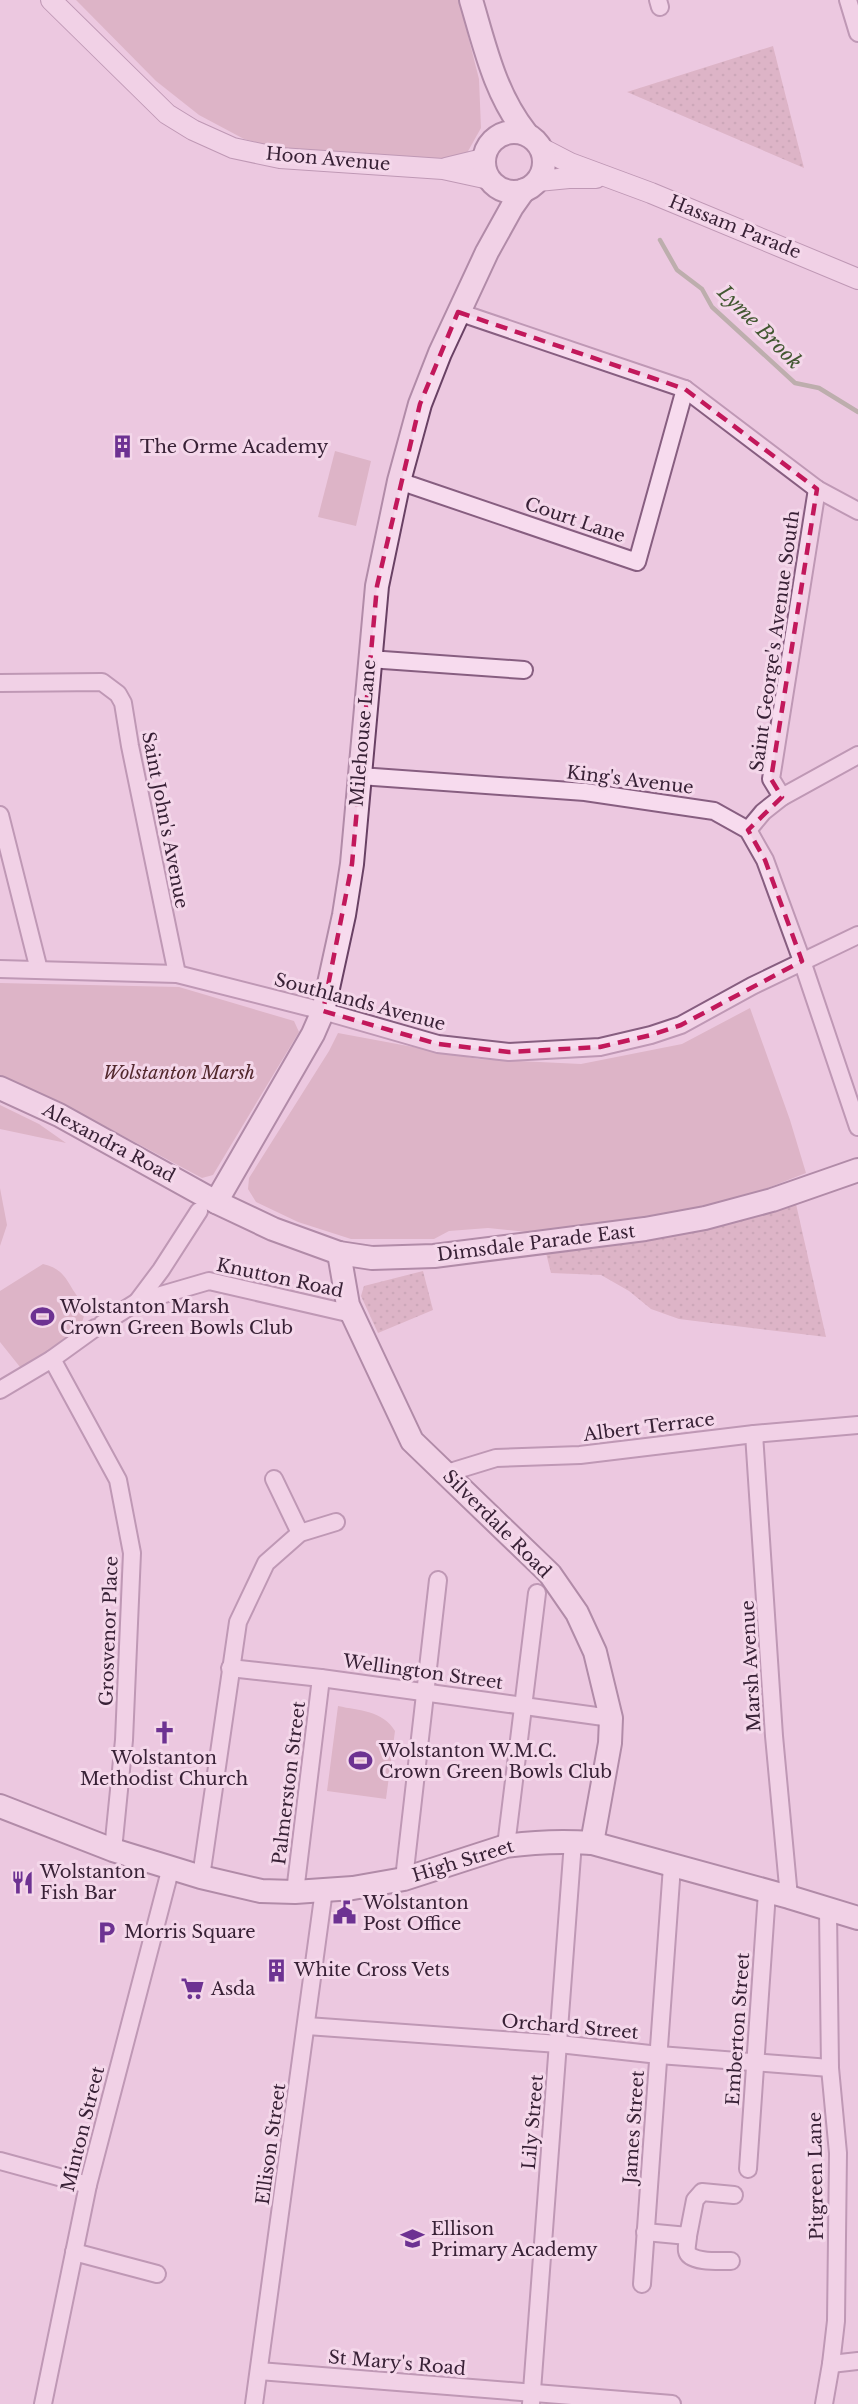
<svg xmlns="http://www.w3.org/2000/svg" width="858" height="2404" font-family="'Libre Baskerville',serif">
<defs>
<pattern id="grass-dots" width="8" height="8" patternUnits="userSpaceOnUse" patternTransform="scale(1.5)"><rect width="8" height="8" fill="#ca9ca8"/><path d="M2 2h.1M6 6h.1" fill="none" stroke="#a57f8a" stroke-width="1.8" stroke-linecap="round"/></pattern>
</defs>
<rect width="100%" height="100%" fill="#ecc8e0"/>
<g fill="url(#grass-dots)">
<path d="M 773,46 L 804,168 L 627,92 Z"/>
<path d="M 796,1204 L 826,1337 L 679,1319 L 651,1309 L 629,1291 L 601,1275 L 551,1273 L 546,1253 L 554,1250 L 714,1227 Z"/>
<path d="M 423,1271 L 433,1310 L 378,1333 L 361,1296 L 364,1286 Z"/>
</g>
<g fill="#ca9ca8">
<path d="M 76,0 L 459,0 L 479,79 L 481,128 L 467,153 L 445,163 L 296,153 L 244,139 L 199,115 L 156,81 Z"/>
<path d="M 335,451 L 371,461 L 356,526 L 318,517 Z"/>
<path d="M 0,983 L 179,987 L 294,1021 L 299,1032 L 213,1175 L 202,1178 L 54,1099 L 0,1078 Z"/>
<path d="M 750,1008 L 790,1120 L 806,1173 L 729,1203 L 537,1233 L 488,1228 L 449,1231 L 434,1239 L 351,1239 L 298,1222 L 256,1202 L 248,1189 L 249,1178 L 329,1051 L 338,1033 L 478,1059 L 581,1064 L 682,1044 Z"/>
<path d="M 0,1105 L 39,1124 L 66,1143 L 0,1129 Z"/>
<path d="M 0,1188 L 7,1225 L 0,1246 Z"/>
<path d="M 43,1264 C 60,1268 65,1276 73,1290 C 77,1296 83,1303 84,1311 C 86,1337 40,1356 20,1367 L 0,1342 L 0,1291 Z"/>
<path d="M 338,1706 C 360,1711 382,1710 395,1731 L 386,1799 L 327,1791 Z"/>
</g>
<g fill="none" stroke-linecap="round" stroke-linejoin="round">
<path stroke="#838e70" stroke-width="4.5" d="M 660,240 L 677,270 L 702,289 L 712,307 L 795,383 L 819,388 L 858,412"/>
<defs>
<g id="minor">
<path d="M 658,0 L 660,7"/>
<path d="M 848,0 L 858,33"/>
<path d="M 458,312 L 685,389 L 817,489 L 858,511"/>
<path d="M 399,481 L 637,562 L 685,389"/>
<path d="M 369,659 L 524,670"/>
<path d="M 0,683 L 102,682 L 118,694 L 123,703 L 130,746 L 177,974"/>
<path d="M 360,776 L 585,792 L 714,811 L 748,830 L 765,860 L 802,961 L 858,1127"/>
<path d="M 782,797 L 771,779 L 817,489"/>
<path d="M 0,815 L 39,970"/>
<path d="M 748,830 L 763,812 L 782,797 L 858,755"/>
<path d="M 0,969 L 177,974 L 323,1011 L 438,1044 L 509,1052 L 600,1047 L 651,1035 L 681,1025 L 752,986 L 858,935"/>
<path d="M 137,1302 L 161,1270 L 199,1211"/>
<path d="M 102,1324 L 137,1302 L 209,1281 L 352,1314"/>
<path d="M 52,1359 L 118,1480 L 132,1553 L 124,1740 L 113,1850"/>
<path d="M 0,1390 L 52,1359 L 95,1328"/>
<path d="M 754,1434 L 774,1736 L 789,1897"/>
<path d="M 447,1473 L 496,1458 L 580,1455 L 754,1434 L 858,1425"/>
<path d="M 274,1479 L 300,1533"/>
<path d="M 230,1668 L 321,1678 L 611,1718"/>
<path d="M 506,1846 L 537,1593"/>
<path d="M 201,1877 L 238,1622 L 266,1563 L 300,1533 L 336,1522"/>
<path d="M 404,1879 L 438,1580"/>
<path d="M 295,1892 L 321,1678"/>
<path d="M 307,2026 L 559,2044 L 659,2055 L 830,2068"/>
<path d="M 0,2161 L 88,2185"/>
<path d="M 748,2169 L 767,1892"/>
<path d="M 645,2232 L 688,2236 L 695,2200 L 702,2192 L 734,2195"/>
<path d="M 688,2236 C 688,2241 686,2247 687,2251 C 689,2263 721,2261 731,2261"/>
<path d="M 74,2252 L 157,2274"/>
<path d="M 642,2284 L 672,1866"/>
<path d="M 831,2364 L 858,2361"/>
<path d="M 259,2371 L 672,2404"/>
<path d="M 43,2404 L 88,2185 L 171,1867"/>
<path d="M 254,2404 L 324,1890"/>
<path d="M 531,2404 L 573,1842"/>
<path d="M 824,2404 L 831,2364 L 836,2321 L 838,2153 L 830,2068 L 828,1911"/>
</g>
<g id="tertiary">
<path d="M 51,0 L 167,114 L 193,130 L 233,148 L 280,158 L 443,169 L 489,179"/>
<path d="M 541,148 L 570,163 L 651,193 L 858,279"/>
<path d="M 446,168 L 483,159"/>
<path d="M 538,181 L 569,178 L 596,178"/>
</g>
<g id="secondary">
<path d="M 471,0 C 485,47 495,94 526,133"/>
<circle cx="514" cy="162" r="30"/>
<path d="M 0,1088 L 59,1115 L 216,1202 L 273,1229 L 339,1253 L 372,1258 L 434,1256 L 645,1229 L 705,1218 L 772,1200 L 858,1170"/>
<path d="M 216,1202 L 313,1034 L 323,1011 L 344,915 L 352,864 L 377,586 L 399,481 L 420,404 L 440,353 L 487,252 L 512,207 L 524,190"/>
<path d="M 339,1253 L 348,1305 L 412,1441 L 550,1574 L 577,1613 L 595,1652 L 611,1718 L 610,1743 L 592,1843"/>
<path d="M 0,1806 L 113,1850 L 201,1877 L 261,1891 L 295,1892 L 353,1888 L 404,1879 L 506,1846 C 534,1842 564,1841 592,1843 L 789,1897 L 858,1918"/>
</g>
</defs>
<use href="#minor" stroke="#875e80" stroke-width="20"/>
<use href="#tertiary" stroke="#875e80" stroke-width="22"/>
<use href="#secondary" stroke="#694164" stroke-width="26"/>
<use href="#minor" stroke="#f7dbee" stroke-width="16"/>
<use href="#tertiary" stroke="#f7dbee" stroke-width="20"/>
<use href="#secondary" stroke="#f7dbee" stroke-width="22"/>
</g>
<path d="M0 0H858V2404H0ZM 458,312 L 685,389 L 817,489 L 771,779 L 782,797 L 748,830 L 765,860 L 802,961 L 681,1025 L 651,1035 L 600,1047 L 509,1052 L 438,1044 L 323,1011 L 352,864 L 377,586 L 420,404 Z" fill="#ecc8e0" fill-opacity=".55" fill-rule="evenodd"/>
<path fill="none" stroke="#c2185b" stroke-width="4.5" stroke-dasharray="12 8" stroke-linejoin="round" d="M 458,312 L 685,389 L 817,489 L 771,779 L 782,797 L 748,830 L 765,860 L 802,961 L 681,1025 L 651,1035 L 600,1047 L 509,1052 L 438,1044 L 323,1011 L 352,864 L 377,586 L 420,404 Z"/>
<defs>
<symbol id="building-bare" viewBox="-9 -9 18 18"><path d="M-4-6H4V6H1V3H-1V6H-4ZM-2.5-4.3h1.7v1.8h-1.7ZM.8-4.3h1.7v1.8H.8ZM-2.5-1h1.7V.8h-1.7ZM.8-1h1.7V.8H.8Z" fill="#6d3292" stroke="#f4d7ea" stroke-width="2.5" paint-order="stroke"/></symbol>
<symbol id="stadium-bare" viewBox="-9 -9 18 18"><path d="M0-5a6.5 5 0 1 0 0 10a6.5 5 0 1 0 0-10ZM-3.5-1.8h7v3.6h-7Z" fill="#6d3292" stroke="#f4d7ea" stroke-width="2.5" paint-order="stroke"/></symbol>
<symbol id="church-bare" viewBox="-9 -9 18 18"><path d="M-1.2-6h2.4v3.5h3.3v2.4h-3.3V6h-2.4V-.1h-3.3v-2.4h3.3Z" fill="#6d3292" stroke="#f4d7ea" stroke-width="2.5" paint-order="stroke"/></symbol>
<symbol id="restaurant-bare" viewBox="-9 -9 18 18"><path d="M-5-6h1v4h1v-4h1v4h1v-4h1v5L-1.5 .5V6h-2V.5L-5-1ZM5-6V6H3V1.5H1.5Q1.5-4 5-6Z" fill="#6d3292" stroke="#f4d7ea" stroke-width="2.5" paint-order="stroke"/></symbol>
<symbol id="civic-bare" viewBox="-9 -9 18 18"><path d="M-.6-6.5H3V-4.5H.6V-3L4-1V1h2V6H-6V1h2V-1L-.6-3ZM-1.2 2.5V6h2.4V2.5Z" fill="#6d3292" stroke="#f4d7ea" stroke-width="2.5" paint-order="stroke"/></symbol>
<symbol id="parking-bare" viewBox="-9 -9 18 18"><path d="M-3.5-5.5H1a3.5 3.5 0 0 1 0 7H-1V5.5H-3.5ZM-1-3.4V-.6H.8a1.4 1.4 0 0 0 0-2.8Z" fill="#6d3292" stroke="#f4d7ea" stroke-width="2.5" paint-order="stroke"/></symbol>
<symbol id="supermarket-bare" viewBox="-9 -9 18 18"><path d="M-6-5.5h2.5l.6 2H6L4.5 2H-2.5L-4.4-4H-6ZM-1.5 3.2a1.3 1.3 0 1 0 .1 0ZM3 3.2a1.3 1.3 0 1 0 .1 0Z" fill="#6d3292" stroke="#f4d7ea" stroke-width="2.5" paint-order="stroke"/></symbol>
<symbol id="school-bare" viewBox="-9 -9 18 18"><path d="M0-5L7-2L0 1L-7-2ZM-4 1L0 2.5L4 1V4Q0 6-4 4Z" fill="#6d3292" stroke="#f4d7ea" stroke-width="2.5" paint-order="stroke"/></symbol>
</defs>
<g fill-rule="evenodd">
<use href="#building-bare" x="106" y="430" width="33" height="33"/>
<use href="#stadium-bare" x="26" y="1300" width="33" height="33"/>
<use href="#church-bare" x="148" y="1716" width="33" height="33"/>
<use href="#stadium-bare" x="344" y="1744" width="33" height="33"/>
<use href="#restaurant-bare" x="6" y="1866" width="33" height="33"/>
<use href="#civic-bare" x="328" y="1896" width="33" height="33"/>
<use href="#parking-bare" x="90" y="1916" width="33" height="33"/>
<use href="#building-bare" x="260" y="1954" width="33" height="33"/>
<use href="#supermarket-bare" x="176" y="1972" width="33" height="33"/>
<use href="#school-bare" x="396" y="2222" width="33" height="33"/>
</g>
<g text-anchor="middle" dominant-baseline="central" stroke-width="6" stroke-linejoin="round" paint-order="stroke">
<g font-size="18" fill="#382136" stroke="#f4d7ea">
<text transform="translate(328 159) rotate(5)">Hoon Avenue</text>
<text transform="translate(735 227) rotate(22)">Hassam Parade</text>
<text transform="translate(575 520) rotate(19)">Court Lane</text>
<text transform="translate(775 641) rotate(-82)">Saint George's Avenue South</text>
<text transform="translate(363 733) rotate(-85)">Milehouse Lane</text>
<text transform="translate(630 780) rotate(7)">King's Avenue</text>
<text transform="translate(165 820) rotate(79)">Saint John's Avenue</text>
<text transform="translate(360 1002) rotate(15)">Southlands Avenue</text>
<text transform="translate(109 1143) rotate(28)">Alexandra Road</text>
<text transform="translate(536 1243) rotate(-7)">Dimsdale Parade East</text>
<text transform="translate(280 1278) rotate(12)">Knutton Road</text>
<text transform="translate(649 1427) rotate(-7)">Albert Terrace</text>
<text transform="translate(497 1524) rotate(45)">Silverdale Road</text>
<text transform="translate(109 1631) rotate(-88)">Grosvenor Place</text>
<text transform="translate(751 1666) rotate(-93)">Marsh Avenue</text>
<text transform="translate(423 1672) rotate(8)">Wellington Street</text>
<text transform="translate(289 1783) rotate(-83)">Palmerston Street</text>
<text transform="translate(463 1861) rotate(-17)">High Street</text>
<text transform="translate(570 2027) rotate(5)">Orchard Street</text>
<text transform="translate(738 2029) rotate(-86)">Emberton Street</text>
<text transform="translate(533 2122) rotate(-85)">Lily Street</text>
<text transform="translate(634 2127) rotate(-86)">James Street</text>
<text transform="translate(83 2129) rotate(-76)">Minton Street</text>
<text transform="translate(271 2144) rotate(-82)">Ellison Street</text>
<text transform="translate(816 2176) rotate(-91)">Pitgreen Lane</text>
<text transform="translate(397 2363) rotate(5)">St Mary's Road</text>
</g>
<g font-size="18" fill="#382136" stroke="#f4d7ea" text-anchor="start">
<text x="140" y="447">The Orme Academy</text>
<text x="60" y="1307">Wolstanton Marsh<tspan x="60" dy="21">Crown Green Bowls Club</tspan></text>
<text x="379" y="1751">Wolstanton W.M.C.<tspan x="379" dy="21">Crown Green Bowls Club</tspan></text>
<text x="164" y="1758" text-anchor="middle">Wolstanton<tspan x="164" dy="21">Methodist Church</tspan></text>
<text x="40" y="1872">Wolstanton<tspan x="40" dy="21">Fish Bar</tspan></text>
<text x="363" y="1903">Wolstanton<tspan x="363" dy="21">Post Office</tspan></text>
<text x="124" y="1932">Morris Square</text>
<text x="294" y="1970">White Cross Vets</text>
<text x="211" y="1989">Asda</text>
<text x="431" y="2229">Ellison<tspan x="431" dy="21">Primary Academy</tspan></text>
</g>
<g font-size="18" font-style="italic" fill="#53292e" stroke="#f4d7ea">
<text x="179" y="1073">Wolstanton Marsh</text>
</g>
<g font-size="20" font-style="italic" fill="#425731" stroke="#f4d7ea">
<text transform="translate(760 327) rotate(45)">Lyme Brook</text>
</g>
</g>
</svg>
